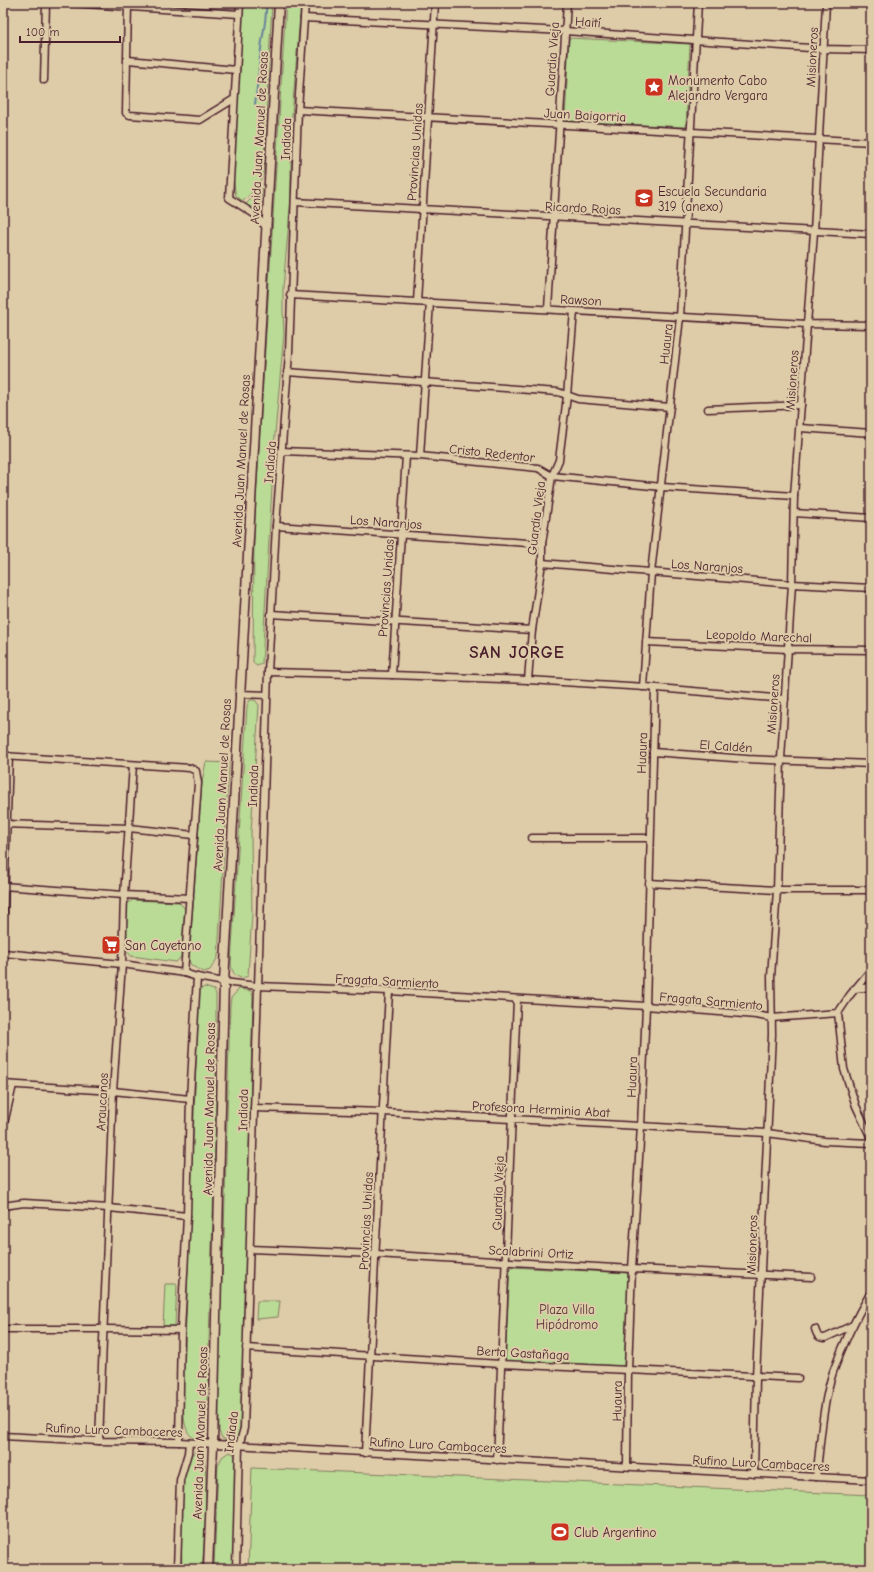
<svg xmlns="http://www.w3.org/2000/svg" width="874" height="1572" font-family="'Comic Neue',sans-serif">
<rect width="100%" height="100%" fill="#decca9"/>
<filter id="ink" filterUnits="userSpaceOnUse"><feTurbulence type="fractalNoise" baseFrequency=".025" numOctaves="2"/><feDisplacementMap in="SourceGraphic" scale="8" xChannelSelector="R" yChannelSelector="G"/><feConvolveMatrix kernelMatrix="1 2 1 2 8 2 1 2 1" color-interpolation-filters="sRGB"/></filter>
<g filter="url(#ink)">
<g fill="#b9db95" stroke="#827d60">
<path d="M 243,3 L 272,3 L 263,175 C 258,186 252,193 243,201 L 236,196 L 233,178 L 235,103 L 238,98 Z"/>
<path d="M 286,3 L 301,3 L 291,127 L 291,198 L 283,288 L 283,311 L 284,334 L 275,434 L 262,664 L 257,666 L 253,663 L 254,534 L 259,447 Z"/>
<path d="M 569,38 L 690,44 L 686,127 L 565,121 Z"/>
<path d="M 262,188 L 260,213 L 245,205 Z"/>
<path d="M 250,700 L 255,700 L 259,705 L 251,832 L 252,914 L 248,976 C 238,981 232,974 231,964 L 247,706 Z"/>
<path d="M 206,762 L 229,763 L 218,957 L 210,970 L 204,972 L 192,966 L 189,961 L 202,782 Z"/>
<path d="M 132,900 L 179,902 L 185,909 L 181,957 L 176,962 L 131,956 L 126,950 L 127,904 Z"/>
<path d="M 205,987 L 214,990 L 216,994 L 216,1121 L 206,1434 L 203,1438 C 181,1444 184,1409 183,1396 L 197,1037 L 199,992 L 202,988 Z"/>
<path d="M 239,989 L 251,991 L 253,996 L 246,1279 L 240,1430 C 238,1436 237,1440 231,1442 L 222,1438 L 219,1431 L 218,1364 L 224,1236 L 230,1006 L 231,998 Z"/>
<path d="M 510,1267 L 629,1273 L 624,1366 L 505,1361 Z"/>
<path d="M 165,1284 L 177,1284 L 175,1326 L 163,1326 Z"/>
<path d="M 257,1301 L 280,1301 L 278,1317 L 256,1319 Z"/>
<path d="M 196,1451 L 202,1453 C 210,1465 204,1550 202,1569 L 182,1569 C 182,1545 175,1464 196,1451 Z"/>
<path d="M 229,1452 L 234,1454 L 236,1461 L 235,1569 L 214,1569 L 218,1465 L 222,1457 Z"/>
<path d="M 252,1468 L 871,1495 L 871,1569 L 248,1569 Z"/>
</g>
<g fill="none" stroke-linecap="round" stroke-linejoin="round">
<path stroke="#6c839a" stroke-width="2" d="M 255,104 C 258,83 259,62 262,41 C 264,28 267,16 266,3"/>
<defs>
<g id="minor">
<path d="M 70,3 L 239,14"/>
<path d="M 128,3 L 126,113 L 130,115 L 200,120 L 234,99"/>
<path d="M 240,3 L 229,198 L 254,214 L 266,227"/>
<path d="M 304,18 L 565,31 L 824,49 L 871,50"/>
<path d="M 128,60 L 236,70"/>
<path d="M 44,80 L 46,3"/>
<path d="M 298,110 L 871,142"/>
<path d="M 295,202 L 871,234"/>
<path d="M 290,295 L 807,324 L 871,325"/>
<path d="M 417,302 L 435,3"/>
<path d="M 548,309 L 567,3"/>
<path d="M 287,372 L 558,392 L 578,399 L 670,407"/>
<path d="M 708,409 L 801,405"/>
<path d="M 800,428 L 871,433"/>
<path d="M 281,451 L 420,456 L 538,468 L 552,476 L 662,487 L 794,496"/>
<path d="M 420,456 L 430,302"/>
<path d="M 794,513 L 871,518"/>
<path d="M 276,526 L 542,544"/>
<path d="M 542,563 L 792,584 L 871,588"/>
<path d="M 271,614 L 532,630"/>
<path d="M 646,642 L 788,649 L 871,650"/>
<path d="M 268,672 L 392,675 L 528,680 L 646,687 L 785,699"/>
<path d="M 392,675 L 406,456"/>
<path d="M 528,680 L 532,630 L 542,563 L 542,544 L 552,476 L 559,460 L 567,396 L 574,311"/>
<path d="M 643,687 L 651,573 L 680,317 L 698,3"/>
<path d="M 239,694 L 267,695"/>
<path d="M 653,752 L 747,759 L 871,764"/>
<path d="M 3,756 L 190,768 L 196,771 L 198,783 L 184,973"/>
<path d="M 870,764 L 871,740"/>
<path d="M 3,824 L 129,828 L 194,835"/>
<path d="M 532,838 L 650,838"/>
<path d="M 649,883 L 777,890 L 871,890"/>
<path d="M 3,886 L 124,895 L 190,898"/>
<path d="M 3,931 L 9,756"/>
<path d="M 3,953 L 122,964 L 184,973 L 197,977 L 224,982 L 257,986 L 389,991 L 646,1006 L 756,1015 L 772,1018 L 838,1013"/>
<path d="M 871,970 L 850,995 L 838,1013 L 844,1069 L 856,1106 L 871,1138"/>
<path d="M 854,989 L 871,987"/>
<path d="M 3,1084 L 113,1091 L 190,1099"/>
<path d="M 254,1108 L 383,1112 L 767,1133 L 825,1141 L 871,1143"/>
<path d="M 3,1128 L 13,1085"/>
<path d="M 3,1206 L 24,1203 L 109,1208 L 187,1216"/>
<path d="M 250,1249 L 376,1254 L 632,1269 L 811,1277"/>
<path d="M 3,1329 L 104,1329 L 181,1330"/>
<path d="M 815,1329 C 817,1335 818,1338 825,1338 L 853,1325"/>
<path d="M 246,1348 L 501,1364 L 798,1378"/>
<path d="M 3,1436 L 99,1441 L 179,1442 L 871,1480"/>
<path d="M 99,1441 L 113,1091 L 122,964 L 124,895 L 133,765"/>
<path d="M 179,1442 L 181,1330 L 187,1216 L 190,1099 L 197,977"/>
<path d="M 365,1453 L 389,991"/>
<path d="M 497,1460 L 517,1000"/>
<path d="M 627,1466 L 628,1369 L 632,1269 L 641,1126 L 646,1006 L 655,688"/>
<path d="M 754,1474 L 756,1377 L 772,1034 L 771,977 L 777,890 L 781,759 L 792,584 L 794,496 L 814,232 L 826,3"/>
<path d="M 816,1477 C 821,1442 822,1405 833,1372 C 843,1344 856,1317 871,1292"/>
<path d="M 177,1569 L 180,1480 L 188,1453 L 189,1443"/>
<path d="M 236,1569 L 239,1446 L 244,1428 L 268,672 L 276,526 L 289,353 L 298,110 L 305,3"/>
</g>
<path id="major" d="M 208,1569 L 213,1445 L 224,982 L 279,3"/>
</defs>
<use href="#minor" stroke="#4a1f2b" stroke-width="9"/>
<use href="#major" stroke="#4a1f2b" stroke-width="11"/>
<use href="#minor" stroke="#decca9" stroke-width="6"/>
<use href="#major" stroke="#decca9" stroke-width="8"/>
</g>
</g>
<defs>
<symbol id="sight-square" viewBox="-11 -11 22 22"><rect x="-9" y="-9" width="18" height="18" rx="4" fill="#c8321e" stroke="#decca9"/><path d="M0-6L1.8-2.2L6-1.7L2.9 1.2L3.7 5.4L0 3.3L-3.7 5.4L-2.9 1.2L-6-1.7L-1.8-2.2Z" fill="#fff"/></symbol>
<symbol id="school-square" viewBox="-11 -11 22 22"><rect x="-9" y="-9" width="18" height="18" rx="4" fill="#c8321e" stroke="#decca9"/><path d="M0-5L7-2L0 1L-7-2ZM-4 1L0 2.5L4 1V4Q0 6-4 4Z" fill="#fff"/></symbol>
<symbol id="supermarket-square" viewBox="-11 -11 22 22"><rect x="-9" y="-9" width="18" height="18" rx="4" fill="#c8321e" stroke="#decca9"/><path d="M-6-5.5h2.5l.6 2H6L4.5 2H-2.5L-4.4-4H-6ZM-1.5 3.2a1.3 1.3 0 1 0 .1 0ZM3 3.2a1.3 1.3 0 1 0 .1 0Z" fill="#fff"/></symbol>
<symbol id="stadium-square" viewBox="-11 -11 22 22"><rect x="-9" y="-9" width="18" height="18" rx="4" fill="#c8321e" stroke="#decca9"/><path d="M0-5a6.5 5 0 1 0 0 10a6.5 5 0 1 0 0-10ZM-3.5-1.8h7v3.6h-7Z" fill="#fff"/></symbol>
</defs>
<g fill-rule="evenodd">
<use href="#sight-square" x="643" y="76" width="22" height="22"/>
<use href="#school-square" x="633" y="187" width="22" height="22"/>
<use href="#supermarket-square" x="100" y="934" width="22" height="22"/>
<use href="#stadium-square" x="549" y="1521" width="22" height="22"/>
</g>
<g text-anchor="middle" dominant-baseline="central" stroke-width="4" stroke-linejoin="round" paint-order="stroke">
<g font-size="13" fill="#4a1f2b" stroke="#decca9">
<text transform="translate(588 22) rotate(4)">Haití</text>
<text transform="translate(812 57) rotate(-87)">Misioneros</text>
<text transform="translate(552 59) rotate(-86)">Guardia Vieja</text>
<text transform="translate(585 115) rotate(3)">Juan Baigorria</text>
<text transform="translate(259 138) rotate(-87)">Avenida Juan Manuel de Rosas</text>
<text transform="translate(286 139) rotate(-88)">Indiada</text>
<text transform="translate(415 152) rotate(-86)">Provincias Unidas</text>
<text transform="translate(583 208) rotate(3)">Ricardo Rojas</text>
<text transform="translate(581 300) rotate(3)">Rawson</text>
<text transform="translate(666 344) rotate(-84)">Huaura</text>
<text transform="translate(792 380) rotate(-86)">Misioneros</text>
<text transform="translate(492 453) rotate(6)">Cristo Redentor</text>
<text transform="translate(241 461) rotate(-87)">Avenida Juan Manuel de Rosas</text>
<text transform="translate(270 462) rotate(-86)">Indiada</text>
<text transform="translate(536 518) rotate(-83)">Guardia Vieja</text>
<text transform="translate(386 522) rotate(4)">Los Naranjos</text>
<text transform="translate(707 566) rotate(4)">Los Naranjos</text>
<text transform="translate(386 588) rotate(-86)">Provincias Unidas</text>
<text transform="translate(759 636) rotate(2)">Leopoldo Marechal</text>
<text transform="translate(773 704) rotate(-86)">Misioneros</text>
<text transform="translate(726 746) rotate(4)">El Caldén</text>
<text transform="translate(642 753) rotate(-88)">Huaura</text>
<text transform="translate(222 785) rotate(-87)">Avenida Juan Manuel de Rosas</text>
<text transform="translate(253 786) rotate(-88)">Indiada</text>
<text transform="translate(387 981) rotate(3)">Fragata Sarmiento</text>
<text transform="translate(711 1001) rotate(5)">Fragata Sarmiento</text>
<text transform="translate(632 1077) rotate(-88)">Huaura</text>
<text transform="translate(102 1102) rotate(-87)">Araucanos</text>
<text transform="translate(209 1109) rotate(-89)">Avenida Juan Manuel de Rosas</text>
<text transform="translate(541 1109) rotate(3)">Profesora Herminia Abat</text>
<text transform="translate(243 1110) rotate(-89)">Indiada</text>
<text transform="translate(498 1193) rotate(-88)">Guardia Vieja</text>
<text transform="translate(366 1221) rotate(-87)">Provincias Unidas</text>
<text transform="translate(752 1245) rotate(-88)">Misioneros</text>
<text transform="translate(531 1252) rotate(3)">Scalabrini Ortiz</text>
<text transform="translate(523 1353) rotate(3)">Berta Gastañaga</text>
<text transform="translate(617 1401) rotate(-89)">Huaura</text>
<text transform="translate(114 1430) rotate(2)">Rufino Luro Cambaceres</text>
<text transform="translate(231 1432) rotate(-83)">Indiada</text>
<text transform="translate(200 1433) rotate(-88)">Avenida Juan Manuel de Rosas</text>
<text transform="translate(438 1445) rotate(3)">Rufino Luro Cambaceres</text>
<text transform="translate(761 1463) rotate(3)">Rufino Luro Cambaceres</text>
</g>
<g font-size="13" fill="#4a1f2b" stroke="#decca9" text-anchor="start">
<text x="668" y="80">Monumento Cabo<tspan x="668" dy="15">Alejandro Vergara</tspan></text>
<text x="658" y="191">Escuela Secundaria<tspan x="658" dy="15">319 (anexo)</tspan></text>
<text x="125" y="945">San Cayetano</text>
<text x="574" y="1532">Club Argentino</text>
</g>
<g font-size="13" fill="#553236" stroke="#decca9">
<text x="567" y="1309">Plaza Villa<tspan x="567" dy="15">Hipódromo</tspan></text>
</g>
<g font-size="17" font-weight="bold" letter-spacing="1" fill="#4a1f2b" stroke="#decca9">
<text x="517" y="652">SAN JORGE</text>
</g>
</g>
<rect width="874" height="1572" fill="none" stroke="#decca9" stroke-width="16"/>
<rect x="8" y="8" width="858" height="1556" fill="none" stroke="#4a1f2b" stroke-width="1.5" filter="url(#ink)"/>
<path d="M20 36v6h100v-6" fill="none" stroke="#4a1f2b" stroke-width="2"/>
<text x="26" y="36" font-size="12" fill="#4a1f2b" stroke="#decca9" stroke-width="3" paint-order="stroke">100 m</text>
</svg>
